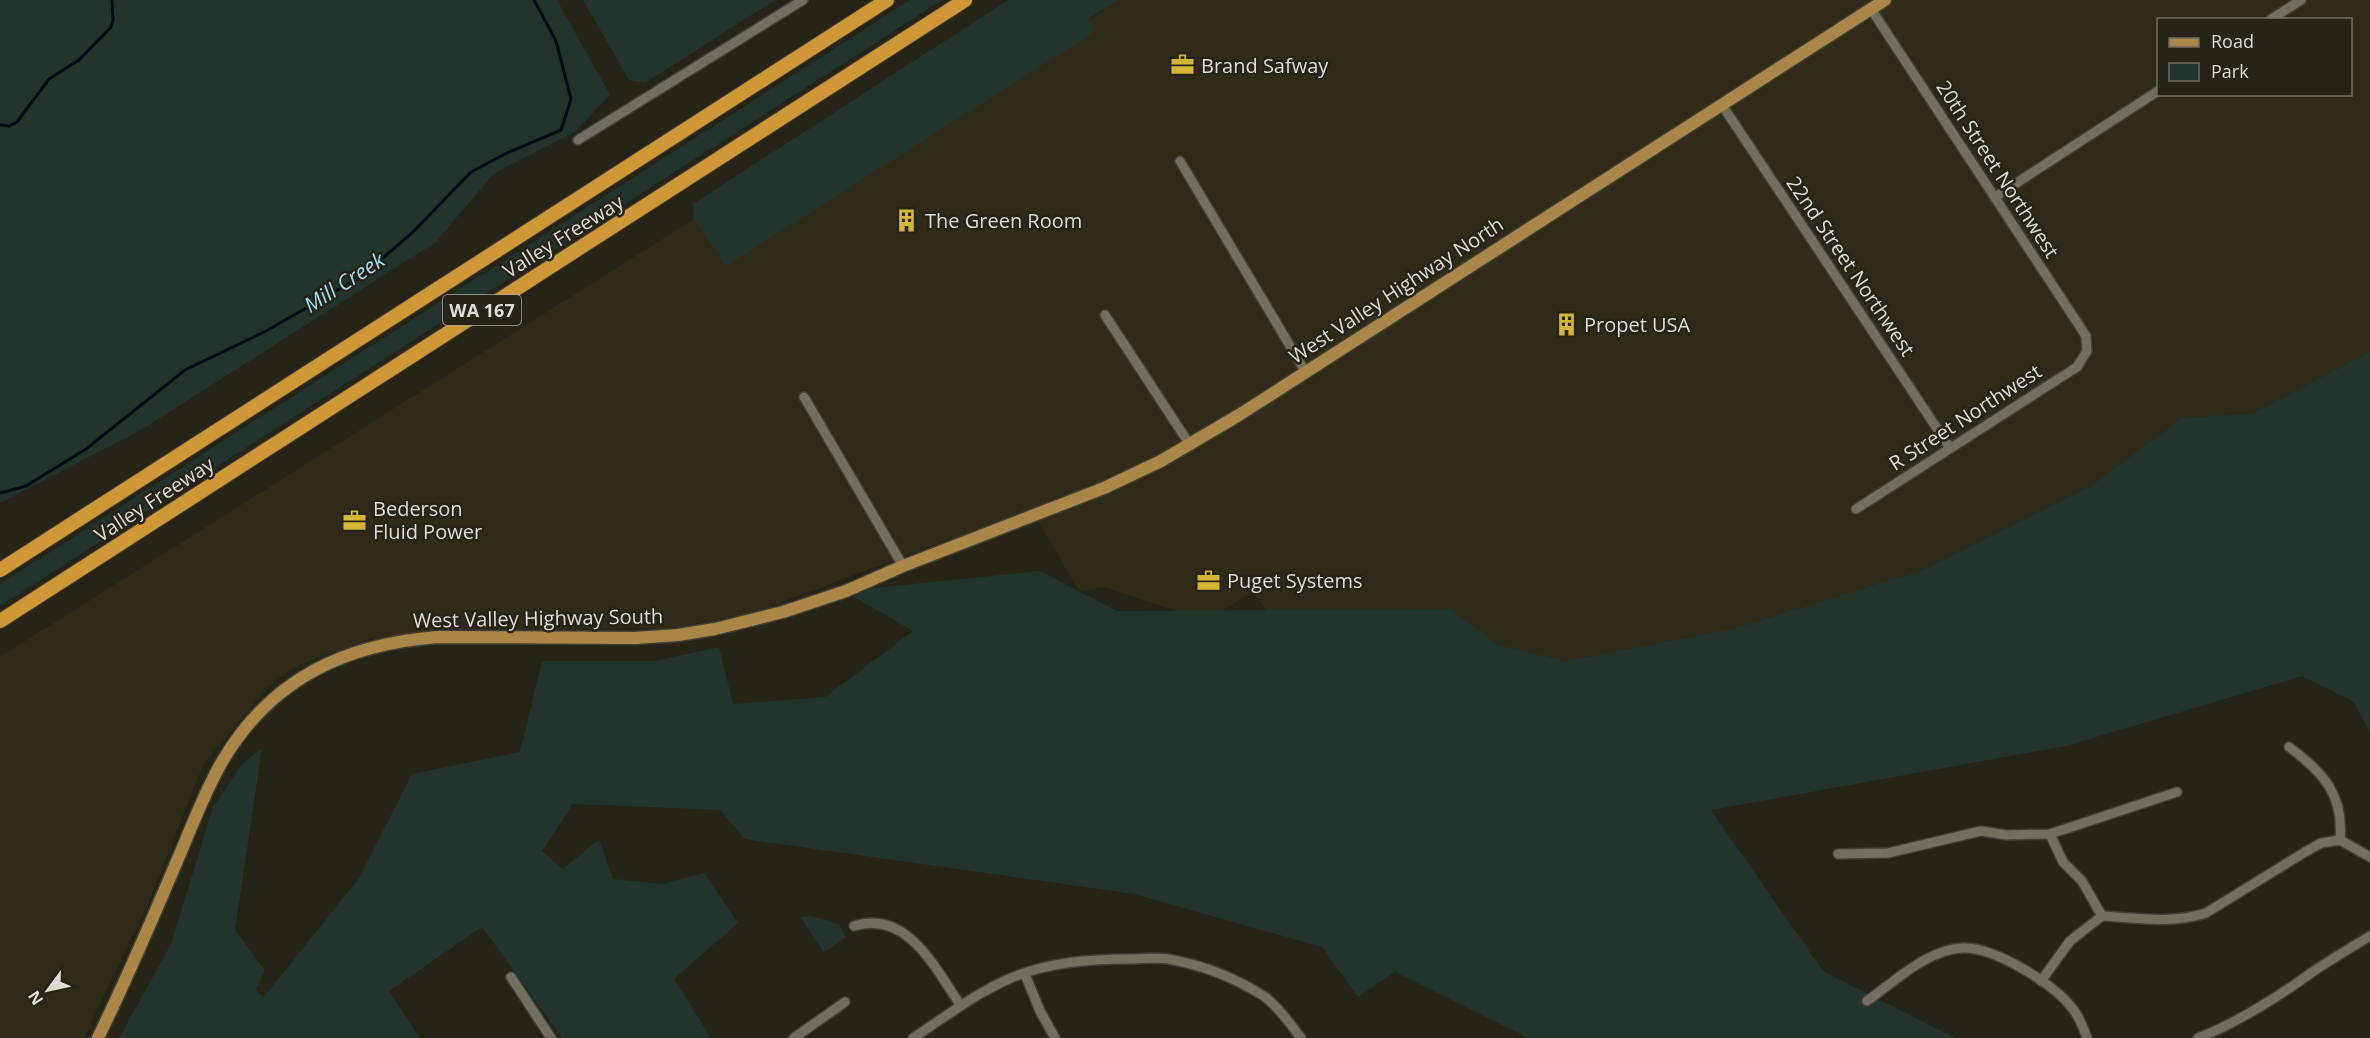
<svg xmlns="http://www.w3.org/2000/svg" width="2370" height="1038" font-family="'Open Sans',sans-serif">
<rect width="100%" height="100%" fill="#262317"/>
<path fill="#302b19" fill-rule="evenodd" d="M 1119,0 L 2370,0 L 2370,352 L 2253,413 L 2182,418 L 2092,485 L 1923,570 L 1732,629 L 1566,661 L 1497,644 L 1451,609 L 1268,612 L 1252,592 L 1206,621 L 1104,587 L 1079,591 L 1031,509 L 747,615 L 671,628 L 562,629 L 370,639 L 296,666 L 268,687 L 203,765 L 149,901 L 84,1038 L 0,1038 L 0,657 L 694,219 L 726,266 ZM 2158,20 L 2350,20 L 2350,94 L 2158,94 Z"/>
<g fill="#22352c">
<path d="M 0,0 L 557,0 L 610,95 L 575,132 L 494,173 L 436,242 L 141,430 L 0,503 Z"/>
<path d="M 583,0 L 775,0 L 645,83 L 629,80 Z"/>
<path d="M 910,0 L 942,0 L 0,606 L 0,584 Z"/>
<path d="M 1008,0 L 1119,0 L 1090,18 L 1093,33 L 726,266 L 694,219 L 693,204 Z"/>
<path d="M 2370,352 L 2370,732 L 2353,701 L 2302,676 L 2066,746 L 1711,810 L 1823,971 L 1955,1038 L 1528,1038 L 1395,972 L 1358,997 L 1322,947 L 1134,894 L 745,839 L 720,810 L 573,804 L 542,851 L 563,869 L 599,839 L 613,879 L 663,884 L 704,873 L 738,923 L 674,979 L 711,1038 L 562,1038 L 482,927 L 389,991 L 420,1038 L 119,1038 L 171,944 L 213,807 L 242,764 L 262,748 L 235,930 L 265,970 L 256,990 L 264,997 L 359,878 L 412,774 L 520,752 L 542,661 L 655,661 L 719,647 L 733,704 L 825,697 L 913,631 L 844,591 L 1040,571 L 1117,611 L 1451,609 L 1497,644 L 1566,661 L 1732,629 L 1923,570 L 2092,485 L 2182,418 L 2253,413 Z"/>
<path d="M 811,916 L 839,924 L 846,937 L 824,953 L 800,917 Z"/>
</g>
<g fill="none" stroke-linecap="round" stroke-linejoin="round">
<g stroke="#000c14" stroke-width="3">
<path d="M 0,125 L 9,126 L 17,122 L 49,79 L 79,60 L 111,27 L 113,20 L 112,0"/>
<path d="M 0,493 L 26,486 L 86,449 L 185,370 L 266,331 L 362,276 L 413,232 L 471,172 L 507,153 L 561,130 L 571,99 L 556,41 L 534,0"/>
</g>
<defs>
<g id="minor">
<path d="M 2270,20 L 2301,0"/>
<path d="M 1722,105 L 1950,448"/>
<path d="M 578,140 L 803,0"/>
<path d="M 1180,161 L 1305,371"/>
<path d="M 1995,197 L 2158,91"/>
<path d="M 1105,315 L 1190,445"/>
<path d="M 804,397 L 903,566"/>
<path d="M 1856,509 L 2077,367 L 2087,351 L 2086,336 L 1871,9"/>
<path d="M 2289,747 C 2324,773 2344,795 2340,840 L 2370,857"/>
<path d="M 2050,834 L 2063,862 L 2082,881 L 2102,916"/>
<path d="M 1838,854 L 1888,853 L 1981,831 L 2007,835 L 2050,834 L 2177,792"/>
<path d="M 854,926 C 908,909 936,970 961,1006"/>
<path d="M 1025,974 L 1040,1011 L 1055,1038"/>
<path d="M 511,977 L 551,1038"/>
<path d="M 2041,981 L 2070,941 L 2102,916 C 2138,918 2172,924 2206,913 L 2305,852 L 2321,843 L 2340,840"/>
<path d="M 1867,1001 C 1895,981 1928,949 1963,948 C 1995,947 2054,984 2073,1009 C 2079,1017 2084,1029 2087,1038"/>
<path d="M 794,1038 L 845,1002"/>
<path d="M 913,1038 C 945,1017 976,993 1011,978 C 1049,962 1090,959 1131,959 C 1143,959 1156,957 1168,959 C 1202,965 1236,978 1265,997 C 1279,1007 1291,1025 1301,1038"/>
<path d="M 2198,1038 C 2239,1022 2275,999 2311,973 C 2330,960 2350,948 2370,936"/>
</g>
<path id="major" d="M 98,1038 C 125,982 150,925 174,868 C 190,832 203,794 223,760 C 272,678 346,644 438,637 L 635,638 L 678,635 L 715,629 L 783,612 L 846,591 L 903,566 L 1104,488 L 1161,461 L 1239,415 L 1885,0"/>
<g id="highway">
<path d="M 0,570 L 887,0"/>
<path d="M 0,621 C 322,414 645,209 965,0"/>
</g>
</defs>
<use href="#minor" stroke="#413e35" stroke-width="12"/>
<use href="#major" stroke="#413e35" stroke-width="15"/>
<use href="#highway" stroke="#413e35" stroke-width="16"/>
<use href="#minor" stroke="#716e5f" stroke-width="9"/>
<use href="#major" stroke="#aa8746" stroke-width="12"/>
<use href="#highway" stroke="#d09736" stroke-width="14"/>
</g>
<defs>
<symbol id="office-bare" viewBox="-9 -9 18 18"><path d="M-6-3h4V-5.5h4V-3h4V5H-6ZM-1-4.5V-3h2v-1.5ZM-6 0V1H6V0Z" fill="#d5b535" stroke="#262317" stroke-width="2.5" paint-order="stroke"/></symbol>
<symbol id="building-bare" viewBox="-9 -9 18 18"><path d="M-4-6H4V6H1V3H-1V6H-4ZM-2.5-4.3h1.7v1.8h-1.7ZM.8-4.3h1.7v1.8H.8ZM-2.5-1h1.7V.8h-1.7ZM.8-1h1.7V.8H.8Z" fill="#d5b535" stroke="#262317" stroke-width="2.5" paint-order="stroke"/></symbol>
</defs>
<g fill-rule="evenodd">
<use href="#office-bare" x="1166" y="48" width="33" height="33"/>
<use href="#building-bare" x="890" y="204" width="33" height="33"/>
<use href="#building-bare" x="1550" y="308" width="33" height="33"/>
<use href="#office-bare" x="338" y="504" width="33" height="33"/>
<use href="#office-bare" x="1192" y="564" width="33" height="33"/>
</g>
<g text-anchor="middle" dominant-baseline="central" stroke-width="5" stroke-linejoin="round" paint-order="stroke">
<rect fill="#262317" stroke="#a8a59c" stroke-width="1.5" x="443" y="295" width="78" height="30" rx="4.5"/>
<g font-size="18" font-weight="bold" fill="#dfddd5">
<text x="482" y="310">WA 167</text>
</g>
<g font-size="20" fill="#dfddd5" stroke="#262317" text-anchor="start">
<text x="1201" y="65">Brand Safway</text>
<text x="925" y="220">The Green Room</text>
<text x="1584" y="324">Propet USA</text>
<text x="373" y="508">Bederson<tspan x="373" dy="23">Fluid Power</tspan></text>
<text x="1227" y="580">Puget Systems</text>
</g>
<g font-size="20" fill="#dfddd5" stroke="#262317">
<text transform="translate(1998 169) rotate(57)">20th Street Northwest</text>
<text transform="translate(563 236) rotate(-32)">Valley Freeway</text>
<text transform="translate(1851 266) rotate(56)">22nd Street Northwest</text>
<text transform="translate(1396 290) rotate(-33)">West Valley Highway North</text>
<text transform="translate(1965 417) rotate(-33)">R Street Northwest</text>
<text transform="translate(154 499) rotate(-33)">Valley Freeway</text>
<text transform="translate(538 618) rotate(-1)">West Valley Highway South</text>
</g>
<g font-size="21" font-style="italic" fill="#a0def7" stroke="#262317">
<text transform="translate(344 282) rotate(-33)">Mill Creek</text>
</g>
</g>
<rect x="2157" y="18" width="195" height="78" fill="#262317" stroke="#706d63" stroke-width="1.5"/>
<rect x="2169" y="38" width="30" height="9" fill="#aa8746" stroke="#706d63" stroke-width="1.5"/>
<text x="2211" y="48" font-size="18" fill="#dfddd5">Road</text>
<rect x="2169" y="63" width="30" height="18" fill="#22352c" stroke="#706d63" stroke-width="1.5"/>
<text x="2211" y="78" font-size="18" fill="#dfddd5">Park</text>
<g transform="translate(48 990) rotate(237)" stroke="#262317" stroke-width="4.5" paint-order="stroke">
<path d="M0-4.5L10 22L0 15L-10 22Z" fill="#dfddd5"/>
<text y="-9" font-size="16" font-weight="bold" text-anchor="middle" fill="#dfddd5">N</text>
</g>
</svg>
